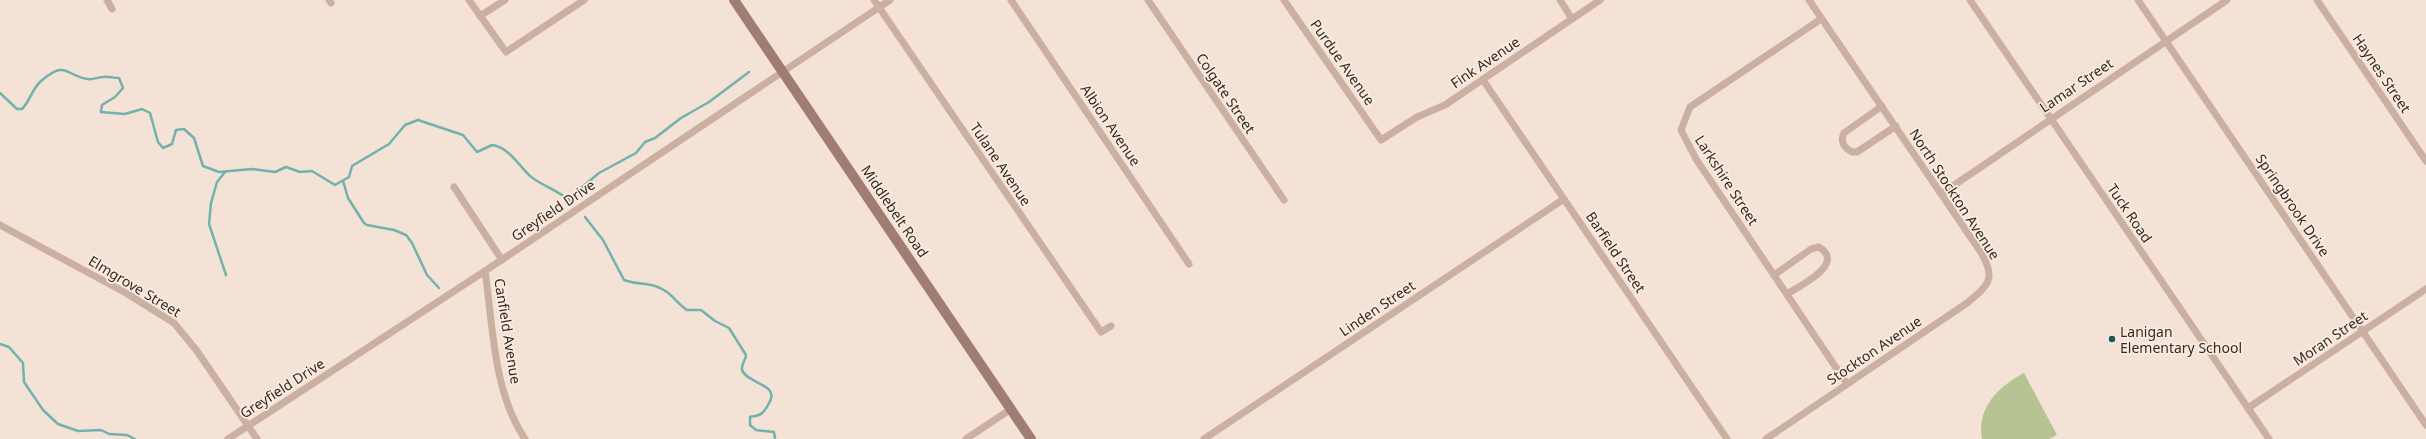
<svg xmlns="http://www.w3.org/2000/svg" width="2426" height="439" font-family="'Noto Sans',sans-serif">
<rect width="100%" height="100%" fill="#f3e2d5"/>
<path fill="#b8c394" d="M 2024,373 L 2057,435 L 2049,439 L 1982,439 C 1976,408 1999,386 2024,373 Z"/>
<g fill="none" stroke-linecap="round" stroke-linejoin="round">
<g stroke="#72b2ae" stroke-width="2.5">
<path d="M 0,93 L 17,109 L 22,109 C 30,101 32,89 41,81 C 67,59 65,76 88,79 C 93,80 98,77 103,77 C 108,76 114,78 119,78 L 123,88 L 115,97 L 102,105 L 101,112 L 125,114 L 142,109 L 150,113 L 158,142 L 163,148 L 172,144 L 176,130 L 184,129 L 194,138 L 203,166 L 219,172 L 252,169 L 275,172 L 286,167 L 300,172 L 312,171 L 335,185 L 349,177 L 352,166 L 389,144 L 405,125 L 418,120 L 463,135 L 477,152 L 492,145 C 508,147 517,163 528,174 C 537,184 558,190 570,201"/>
<path d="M 225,172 L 217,182 L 211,203 L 209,224 L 226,275"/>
<path d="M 343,181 L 348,198 L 364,223 L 367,225 L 394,230 L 406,235 L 412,243 L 427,275 L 439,288"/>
<path d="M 568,199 L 599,173 L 636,153 L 645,142 L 655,138 L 681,118 L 709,102 L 749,72"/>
<path d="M 585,217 L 603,240 L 624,280 C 634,284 645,283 655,286 C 671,291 675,302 687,310 L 701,310 L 715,321 L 729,328 L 746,355 C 746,360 741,364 742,370 C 747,384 781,384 769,403 C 767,407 765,411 762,413 C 759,416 754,416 750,417 L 750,425 L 756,430 L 774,432 L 775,439"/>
<path d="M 0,344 L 9,347 L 23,363 L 24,382 L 43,410 L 58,424 L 78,431 L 101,430 L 109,434 L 127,435 L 135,439"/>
</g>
<g stroke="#cbafa0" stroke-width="7">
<path d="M 107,0 L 112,9"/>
<path d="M 329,0 L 331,3"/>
<path d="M 469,0 L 506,52 L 584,0"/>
<path d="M 874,0 L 1101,332 L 1111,326"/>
<path d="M 1011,0 L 1189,264"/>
<path d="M 1148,0 L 1284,200"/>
<path d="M 1284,0 L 1381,140 L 1417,117 L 1445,105 L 1600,0"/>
<path d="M 1560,0 L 1572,19"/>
<path d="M 1970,0 L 2269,439"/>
<path d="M 2138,0 L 2426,425"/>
<path d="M 2317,0 L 2426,161"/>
<path d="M 480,16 L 505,0"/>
<path d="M 1821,19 L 1690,107 L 1681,130 L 1696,159 L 1847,384"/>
<path d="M 1483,80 L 1727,439"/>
<path d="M 1882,106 L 1844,133 C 1840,141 1844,148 1852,152 L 1857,152 L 1896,126"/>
<path d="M 454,187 L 502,260"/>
<path d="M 1941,194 L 2227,0"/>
<path d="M 0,225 L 126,293 L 174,323 L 197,351 L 257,439"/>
<path d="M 485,271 C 493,325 493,392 525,439"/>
<path d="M 1774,275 L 1811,249 L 1819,247 C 1846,264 1801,285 1787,294"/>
<path d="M 2248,408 L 2426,289"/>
<path d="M 228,439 L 485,271 L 890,0"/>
<path d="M 966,439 L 1011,409"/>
<path d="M 1204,439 L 1564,199"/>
<path d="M 1766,439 L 1967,303 C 1989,285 1997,278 1980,251 L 1809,0"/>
</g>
<path stroke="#9f7d72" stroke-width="10" d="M 734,0 L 1031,439"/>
</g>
<circle fill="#165956" stroke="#faece1" stroke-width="1.5" cx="2112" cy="339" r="4"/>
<g text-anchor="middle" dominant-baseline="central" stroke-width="3.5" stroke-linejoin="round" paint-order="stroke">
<g font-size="14" fill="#352824" stroke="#faece1">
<text transform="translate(1343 62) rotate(55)">Purdue Avenue</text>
<text transform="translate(1485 62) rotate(-34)">Fink Avenue</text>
<text transform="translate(2382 73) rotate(56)">Haynes Street</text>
<text transform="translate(2076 85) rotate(-34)">Lamar Street</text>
<text transform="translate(1226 93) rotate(56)">Colgate Street</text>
<text transform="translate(1111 125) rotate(56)">Albion Avenue</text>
<text transform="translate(1001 164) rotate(56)">Tulane Avenue</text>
<text transform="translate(1727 180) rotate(57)">Larkshire Street</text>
<text transform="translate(1955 194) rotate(57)">North Stockton Avenue</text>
<text transform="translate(2293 205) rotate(56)">Springbrook Drive</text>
<text transform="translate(553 210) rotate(-34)">Greyfield Drive</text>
<text transform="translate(895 211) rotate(56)">Middlebelt Road</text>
<text transform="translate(2130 213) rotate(56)">Tuck Road</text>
<text transform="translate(1616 252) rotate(56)">Barfield Street</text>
<text transform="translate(135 286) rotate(31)">Elmgrove Street</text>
<text transform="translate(1377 308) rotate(-34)">Linden Street</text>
<text transform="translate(508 331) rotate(81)">Canfield Avenue</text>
<text transform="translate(2330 338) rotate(-34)">Moran Street</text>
<text transform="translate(1874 350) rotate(-34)">Stockton Avenue</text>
<text transform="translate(282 388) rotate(-33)">Greyfield Drive</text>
</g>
<g font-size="14" fill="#352824" stroke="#faece1" text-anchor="start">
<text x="2120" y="331">Lanigan<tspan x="2120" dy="16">Elementary School</tspan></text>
</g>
</g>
</svg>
